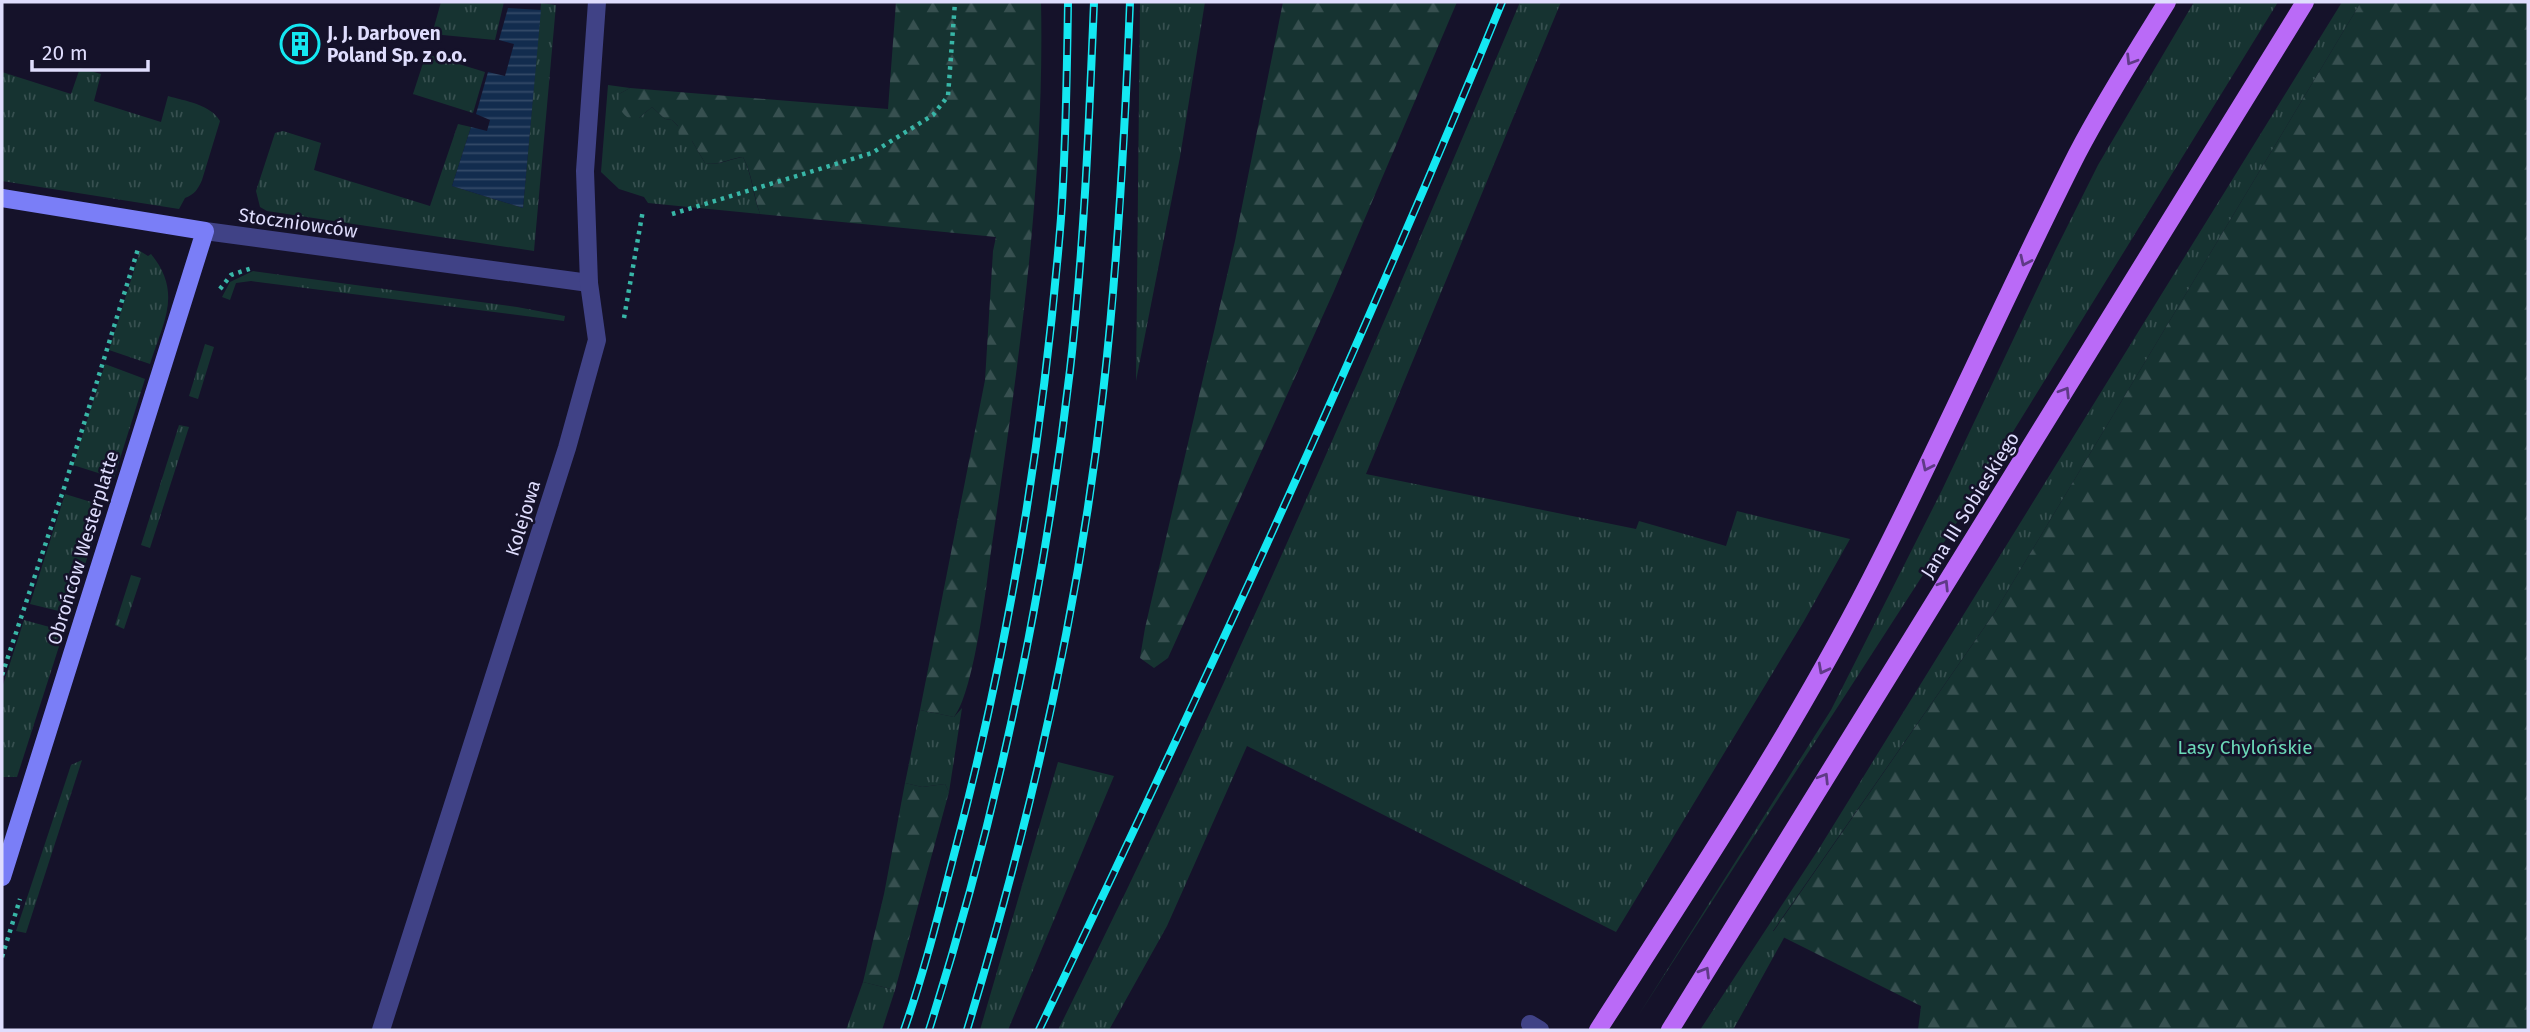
<svg xmlns="http://www.w3.org/2000/svg" width="2530" height="1032" font-family="'Fira Sans',sans-serif">
<defs>
<pattern id="grass-tufts" width="24" height="20" patternUnits="userSpaceOnUse" patternTransform="scale(1.75)"><rect width="24" height="20" fill="#163331"/><path d="M3 7l-1-3M5 7V3M7 7l1-3M15 17l-1-3M17 17v-4M19 17l1-3" fill="none" stroke="#375050"/></pattern>
<pattern id="forest-firs" width="22" height="20" patternUnits="userSpaceOnUse" patternTransform="scale(1.75)"><rect width="22" height="20" fill="#163331"/><path d="M5 1l3.5 6h-7zM16 11l3.5 6h-7z" fill="#375050"/></pattern>
<pattern id="water-rules" width="6" height="5" patternUnits="userSpaceOnUse" patternTransform="scale(1.75)"><rect width="6" height="5" fill="#122c4e"/><path d="M0 2.5h6" fill="none" stroke="#344a68"/></pattern>
</defs>
<rect width="100%" height="100%" fill="#15122a"/>
<g fill="url(#grass-tufts)">
<path d="M 441,2 L 504,2 L 495,40 L 432,34 Z"/>
<path d="M 1140,2 L 1205,2 L 1180,157 L 1136,381 Z"/>
<path d="M 1520,2 L 1561,2 L 1366,474 L 1636,529 L 1639,521 L 1726,546 L 1737,511 L 1850,539 L 1804,621 L 1616,932 L 1247,746 L 1167,926 L 1109,1030 L 1058,1030 C 1226,694 1374,348 1520,2 Z"/>
<path d="M 2194,2 L 2278,2 L 1961,516 L 1638,1016 L 1831,710 L 1942,490 L 2055,251 L 2098,165 Z"/>
<path d="M 2342,2 L 2361,2 L 1995,612 L 1773,931 L 1785,936 L 1733,1030 L 1700,1030 L 1820,847 Z"/>
<path d="M 541,3 L 556,5 L 534,251 L 267,211 L 260,207 L 256,191 L 275,133 L 283,131 L 321,143 L 314,170 L 430,206 L 458,124 L 471,127 L 452,186 L 523,208 Z"/>
<path d="M 426,54 L 485,72 L 473,113 L 413,94 Z"/>
<path d="M 80,68 L 101,74 L 94,101 L 161,122 L 168,96 C 185,101 210,104 220,121 L 202,180 C 198,189 195,194 185,198 L 179,209 L 2,181 L 2,72 L 71,94 Z"/>
<path d="M 608,85 L 630,88 L 619,94 L 639,118 L 652,107 L 665,119 L 672,120 L 692,141 L 705,163 C 718,166 730,159 743,157 C 753,177 752,193 760,214 L 648,203 L 644,197 L 619,189 L 601,172 Z"/>
<path d="M 140,251 L 148,256 L 151,254 C 183,293 163,322 150,364 L 109,350 Z"/>
<path d="M 253,271 L 517,307 L 565,316 L 564,321 L 251,281 L 236,283 L 230,300 L 222,297 L 230,282 Z"/>
<path d="M 205,344 L 214,347 L 198,399 L 189,396 Z"/>
<path d="M 105,364 L 145,379 L 114,478 L 73,465 Z"/>
<path d="M 179,425 L 189,427 L 150,548 L 141,545 Z"/>
<path d="M 65,494 L 104,506 L 70,611 L 63,612 L 30,604 Z"/>
<path d="M 131,575 L 141,578 L 124,629 L 115,625 Z"/>
<path d="M 24,620 L 57,629 L 63,634 L 17,777 L 2,777 L 2,688 Z"/>
<path d="M 962,708 L 949,792 L 945,784 L 922,787 L 905,783 L 920,710 L 954,717 Z"/>
<path d="M 82,760 L 26,933 L 16,931 L 71,765 Z"/>
<path d="M 1058,762 L 1114,776 L 1008,1030 L 980,1030 Z"/>
<path d="M 863,982 L 895,990 L 882,1030 L 846,1030 Z"/>
</g>
<g fill="url(#forest-firs)">
<path d="M 896,2 L 1041,2 C 1045,188 1017,374 990,558 C 986,591 973,694 954,717 L 920,710 L 985,380 L 993,251 L 996,237 L 760,214 C 753,194 753,176 743,157 C 730,158 718,166 705,163 L 692,141 L 679,139 L 678,126 L 672,120 L 665,119 L 652,107 L 639,118 L 630,119 C 620,113 618,106 619,94 L 630,88 L 888,109 Z"/>
<path d="M 1283,2 L 1457,2 L 1334,291 L 1168,658 L 1154,668 L 1140,658 L 1145,628 L 1235,241 Z"/>
<path d="M 2361,2 L 2528,2 L 2528,1030 L 1918,1030 L 1921,1006 L 1773,932 L 1995,612 Z"/>
<path d="M 905,783 L 922,787 L 945,784 L 949,792 L 895,990 L 863,982 L 884,894 Z"/>
</g>
<path fill="url(#water-rules)" d="M 508,8 L 541,10 L 523,208 L 452,186 L 471,127 L 487,131 L 490,120 L 476,114 L 488,72 L 505,76 L 514,44 L 499,40 Z"/>
<g fill="none" stroke-linecap="round" stroke-linejoin="round">
<g stroke="#38b6a7" stroke-width="4.5" stroke-dasharray="3.5 5" stroke-linecap="butt">
<path d="M 672,214 L 872,153 L 933,115 L 948,96 L 955,2"/>
<path d="M 220,289 L 231,275 L 252,268"/>
<path d="M 624,318 L 643,210"/>
<path d="M 2,675 L 65,485 L 138,249"/>
<path d="M 2,957 L 20,899"/>
</g>
<path stroke="#404286" stroke-width="18" d="M 1530,1024 L 1540,1030"/>
<g stroke="#404286" stroke-width="18">
<path d="M 205,231 L 589,283"/>
<path d="M 381,1030 L 567,448 L 597,340 L 589,283 L 585,171 L 597,2"/>
</g>
<path stroke="#7a7ef7" stroke-width="18" d="M 2,198 L 205,231 L 2,877"/>
<g stroke="#ba6af7" stroke-width="18">
<path d="M 1598,1030 C 1697,876 1799,723 1881,559 C 1949,425 2009,288 2077,154 C 2104,102 2136,52 2167,2"/>
<path d="M 1670,1030 L 2305,2"/>
</g>
<defs>
<g id="rail">
<path d="M 904,1030 C 925,970 940,908 956,847 C 1010,642 1044,430 1061,218 C 1066,146 1067,74 1068,2"/>
<path d="M 929,1030 C 997,816 1044,594 1070,370 C 1084,248 1089,125 1094,2"/>
<path d="M 967,1030 C 1030,823 1079,609 1103,393 C 1118,263 1125,133 1130,2"/>
<path d="M 1039,1030 C 1201,691 1360,350 1502,2"/>
</g>
</defs>
<use href="#rail" stroke="#14e8f2" stroke-width="8"/>
<use href="#rail" stroke="#15122a" stroke-width="5" stroke-dasharray="16" stroke-linecap="butt"/>
</g>
<defs><path id="oneway-chevron" d="M-2-3.5L2.5 0L-2 3.5" fill="none" stroke-width="1.6" stroke-linecap="round" stroke-linejoin="round" transform="scale(1.75)"/></defs>
<g stroke="#5f3a86">
<use href="#oneway-chevron" transform="translate(2131 60) rotate(122)"/>
<use href="#oneway-chevron" transform="translate(2025 261) rotate(115)"/>
<use href="#oneway-chevron" transform="translate(2065 392) rotate(-58)"/>
<use href="#oneway-chevron" transform="translate(1927 466) rotate(116)"/>
<use href="#oneway-chevron" transform="translate(1944 585) rotate(-58)"/>
<use href="#oneway-chevron" transform="translate(1823 669) rotate(118)"/>
<use href="#oneway-chevron" transform="translate(1824 778) rotate(-58)"/>
<use href="#oneway-chevron" transform="translate(1705 972) rotate(-59)"/>
</g>
<defs>
<symbol id="building-ring" viewBox="-11 -11 22 22"><circle r="9.5" fill="#15122a" stroke="#14e8f2" stroke-width="1.5"/><path d="M-4-6H4V6H1V3H-1V6H-4ZM-2.5-4.3h1.7v1.8h-1.7ZM.8-4.3h1.7v1.8H.8ZM-2.5-1h1.7V.8h-1.7ZM.8-1h1.7V.8H.8Z" fill="#14e8f2"/></symbol>
</defs>
<g fill-rule="evenodd">
<use href="#building-ring" x="278" y="22" width="44" height="44"/>
</g>
<g text-anchor="middle" dominant-baseline="central" stroke-width="5" stroke-linejoin="round" paint-order="stroke">
<g font-size="19" font-weight="bold" fill="#dfddfd" stroke="#15122a" text-anchor="start">
<text x="327" y="33">J. J. Darboven<tspan x="327" dy="22">Poland Sp. z o.o.</tspan></text>
</g>
<g font-size="19" fill="#dfddfd" stroke="#15122a">
<text transform="translate(298 223) rotate(8)">Stoczniowców</text>
<text transform="translate(1970 505) rotate(-58)">Jana III Sobieskiego</text>
<text transform="translate(523 518) rotate(-73)">Kolejowa</text>
<text transform="translate(83 548) rotate(-73)">Obrońców Westerplatte</text>
</g>
<g font-size="19" fill="#6cdab8" stroke="#15122a">
<text x="2245" y="747">Lasy Chylońskie</text>
</g>
</g>
<rect width="2530" height="1032" fill="none" stroke="#dfddfd" stroke-width="7"/>
<path d="M32 60v10h116v-10" fill="none" stroke="#dfddfd" stroke-width="3.5"/>
<text x="42" y="60" font-size="21" fill="#dfddfd" stroke="#15122a" stroke-width="5" paint-order="stroke">20 m</text>
</svg>
